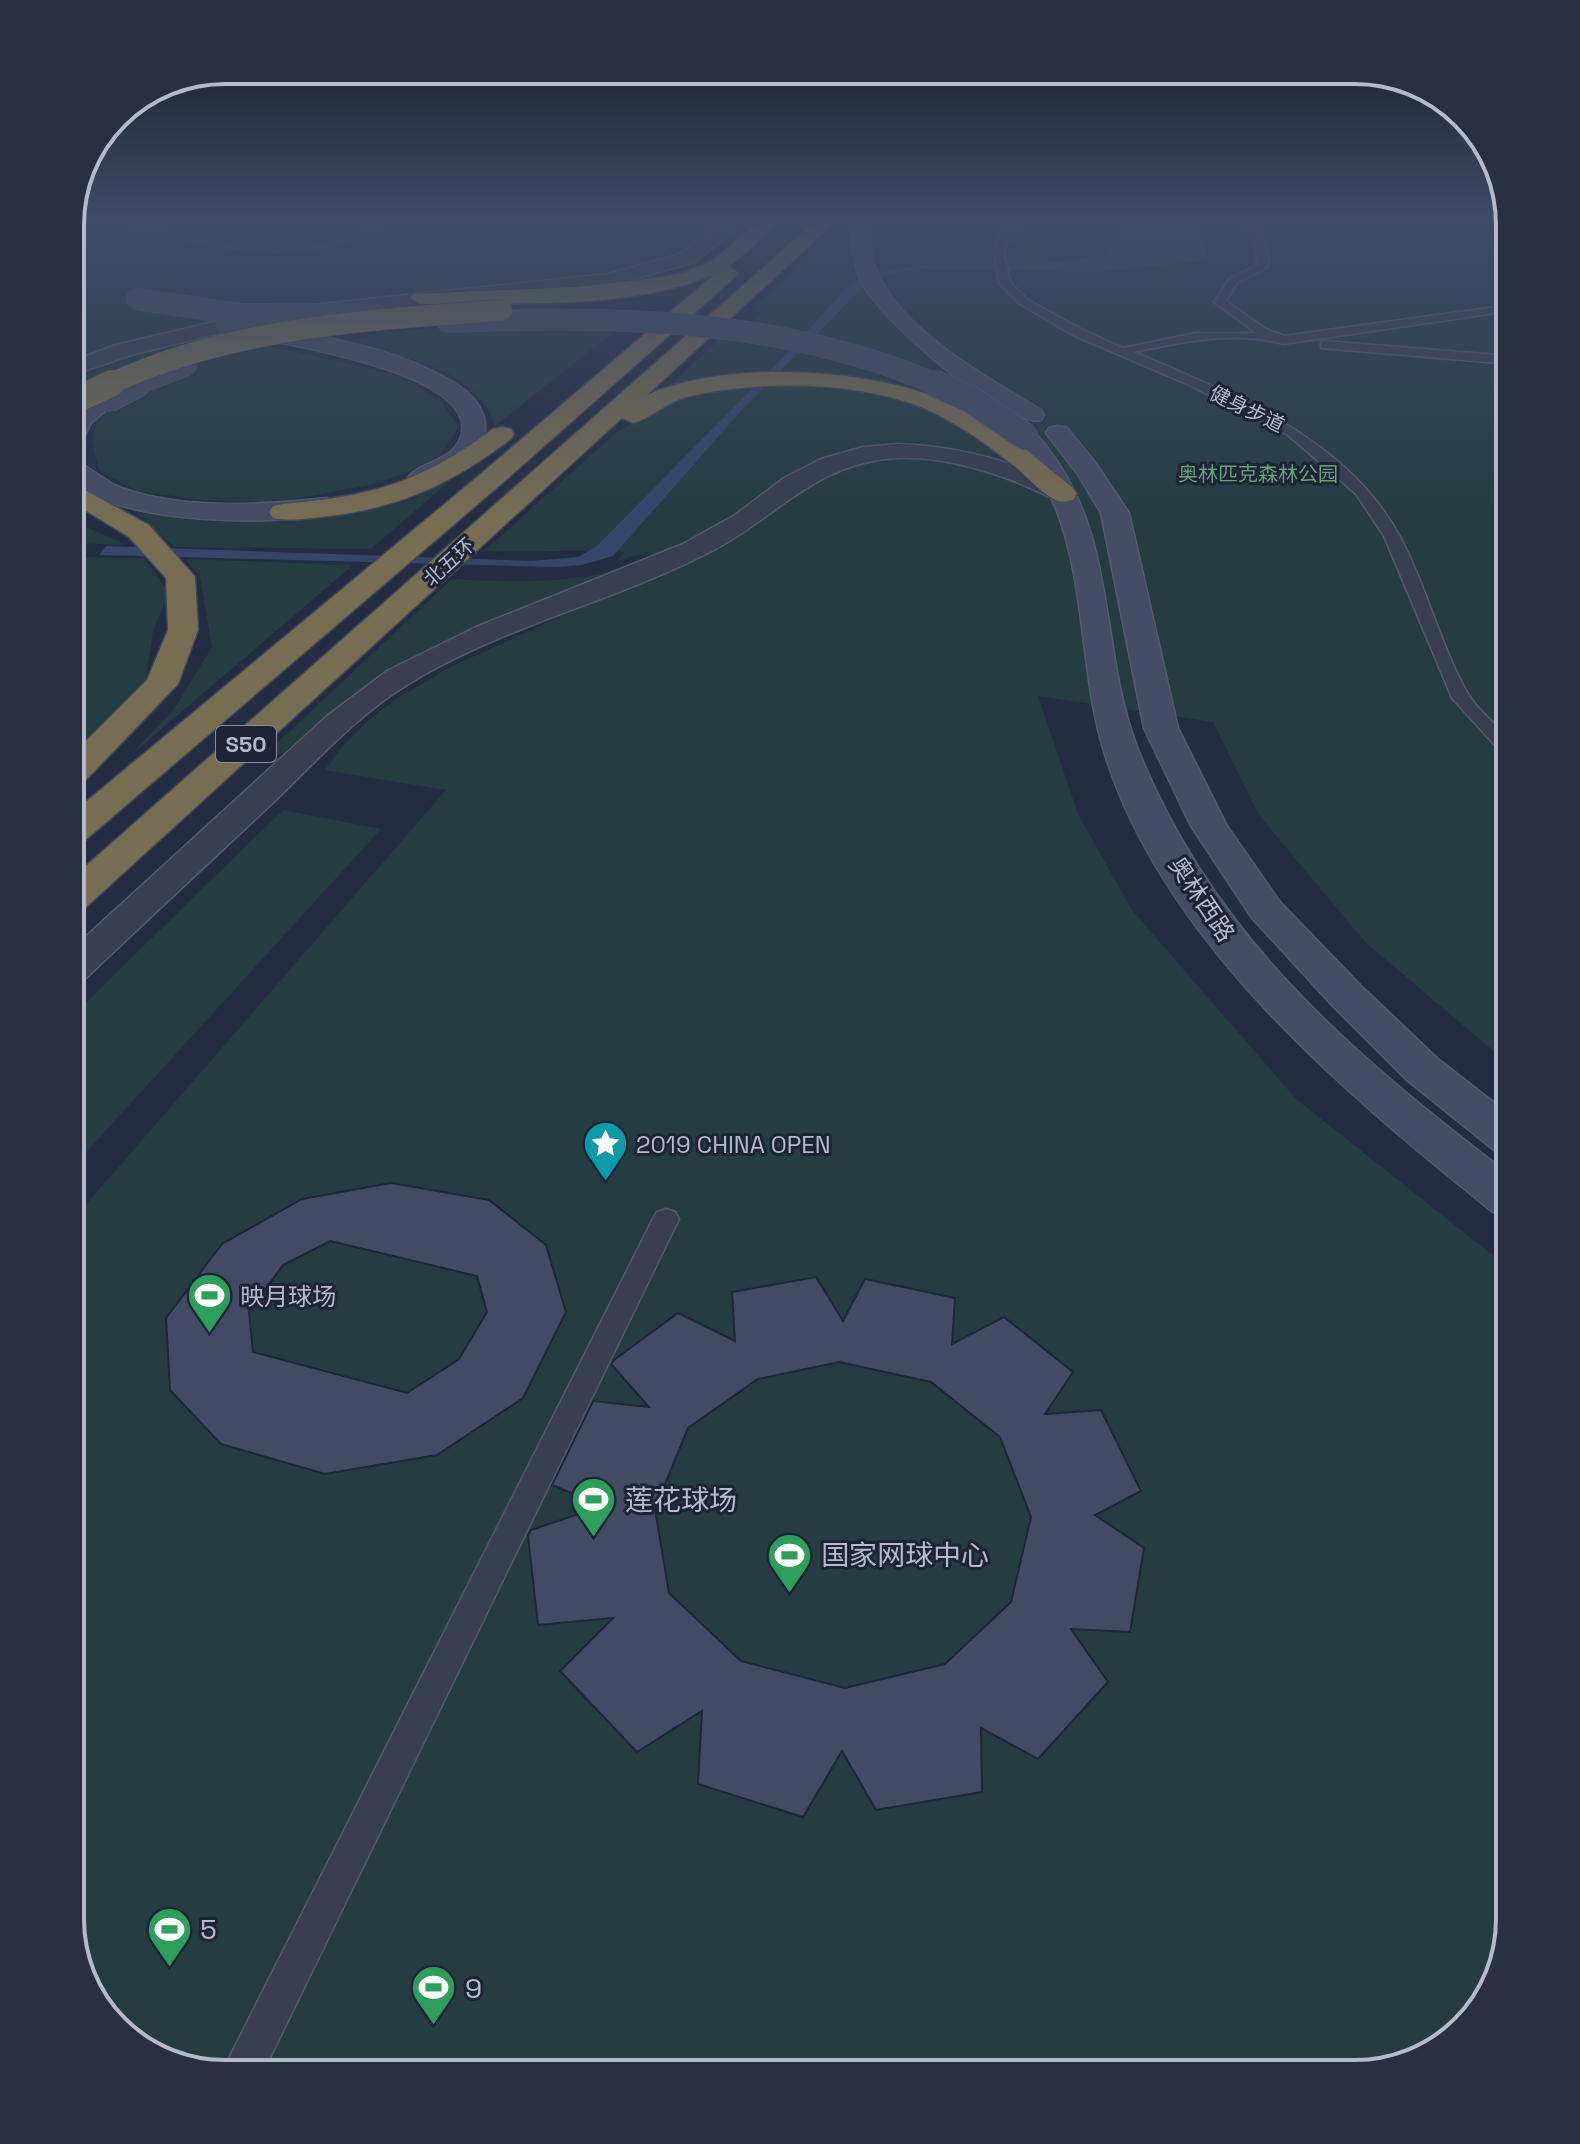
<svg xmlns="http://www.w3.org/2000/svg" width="1580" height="2144" font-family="'Space Grotesk','Noto Sans SC',sans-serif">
<rect width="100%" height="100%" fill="#232d42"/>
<g fill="#253c43">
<path d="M 70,221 L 728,221 L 671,260 L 615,275 L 294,306 L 143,337 L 70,360 Z"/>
<path d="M 869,221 L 1509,221 L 1510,1065 L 1365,942 L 1259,815 L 1213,722 L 1038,696 L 1078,814 L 1132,910 L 1296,1099 L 1510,1269 L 1510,1919 L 1489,1997 L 1433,2053 L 1355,2074 L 216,2074 L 147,2053 L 91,1997 L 70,1919 L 70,1223 L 446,790 L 325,770 C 345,740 371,716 401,696 C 416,687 430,681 444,670 L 673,565 C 649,551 642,553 617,561 L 624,552 C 578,549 532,553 484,551 L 617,432 L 645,416 L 663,392 L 724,335 L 735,337 L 762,313 L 750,311 L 839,229 L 834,251 Z"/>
<path d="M 523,325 L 621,326 L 495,426 C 491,418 489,409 484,403 C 453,361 386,354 339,342 L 416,329 Z"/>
<path d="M 219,334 L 404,377 L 442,403 L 459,427 L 440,455 L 406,473 L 370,485 L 278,502 L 203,500 L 137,491 L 100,471 C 88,435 89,422 123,402 L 95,382 L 70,397 L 70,381 C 116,360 168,339 219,334 Z"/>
<path d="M 451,480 L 371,549 L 175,547 L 130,508 L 221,517 L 293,518 L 377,508 L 411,500 Z"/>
<path d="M 70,520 L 127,545 L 70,543 Z"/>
<path d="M 70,557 L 144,558 L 169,593 L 153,631 L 145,683 L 70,760 Z"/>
<path d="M 185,559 L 353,565 L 131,755 L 174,709 L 212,647 L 200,577 Z"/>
<path d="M 608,572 L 524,606 L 432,649 L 360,692 L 283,753 L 261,758 L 452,579 C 505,582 556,584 608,572 Z"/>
<path d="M 283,810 L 381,829 L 70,1170 L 70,1018 Z"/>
</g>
<path fill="#35466a" d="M 1126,221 L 1196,221 L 1209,260 L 1099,272 L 918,269 L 891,274 L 865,285 L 741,411 L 613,556 L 582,565 L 557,567 L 99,555 L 106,546 L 532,561 L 578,557 L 597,546 L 789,351 L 851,283 C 909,257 969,267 1030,264 C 1056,263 1080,259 1105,254 Z"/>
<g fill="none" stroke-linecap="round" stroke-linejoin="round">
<path stroke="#35466a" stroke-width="4" d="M 115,221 C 214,244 293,275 389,221"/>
</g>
<g fill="#414c64" stroke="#1e2638" stroke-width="2" fill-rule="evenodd">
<path d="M 391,1183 L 489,1200 L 546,1245 L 566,1312 L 523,1398 L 437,1455 L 325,1474 L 221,1444 L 170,1390 L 166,1318 L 222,1244 L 302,1199 ZM 330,1241 L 477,1276 L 487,1312 L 459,1359 L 407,1393 L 253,1352 L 249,1312 L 283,1265 Z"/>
<path d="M 816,1277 L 843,1321 L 865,1279 L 955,1298 L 952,1344 L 1004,1317 L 1073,1372 L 1045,1414 L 1101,1410 L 1141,1491 L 1095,1515 L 1144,1548 L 1130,1632 L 1071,1629 L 1108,1682 L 1038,1759 L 981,1728 L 982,1792 L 876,1810 L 842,1751 L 803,1817 L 698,1784 L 702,1711 L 637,1752 L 560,1671 L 613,1618 L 538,1625 L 528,1536 L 531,1530 L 603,1506 L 552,1485 L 593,1401 L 649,1407 L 611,1364 L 614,1360 L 678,1313 L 735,1341 L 732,1292 ZM 839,1362 L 931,1382 L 1000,1437 L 1031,1517 L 1011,1602 L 945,1664 L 845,1688 L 741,1661 L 669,1593 L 655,1509 L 688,1428 L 758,1379 Z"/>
</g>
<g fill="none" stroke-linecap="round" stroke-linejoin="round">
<defs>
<g id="pedestrian">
<path d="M 1018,221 L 1029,221 L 1009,236 L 1004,254 L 1010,282 L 1028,300 L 1081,329 L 1123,348 L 1196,333 L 1256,333 L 1214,302 L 1229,279 L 1258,265 L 1254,241 L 1237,221 L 1248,221 C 1261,235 1271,247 1268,267 L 1237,283 L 1226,301 L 1266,329 L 1284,336 L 1510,305 L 1510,311 L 1283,344 C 1237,330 1181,342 1134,352 C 1232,394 1347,438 1400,537 C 1427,587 1440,645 1468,694 C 1478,711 1497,725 1510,739 L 1510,756 L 1503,754 L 1452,698 L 1384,536 L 1356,494 L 1288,435 L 1187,384 L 1073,335 L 1020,304 L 999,283 L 994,254 L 1000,233 Z"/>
<path d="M 1325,341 L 1510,356 L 1510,364 L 1321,348 L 1321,342 Z"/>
<path d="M 666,1209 L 675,1212 L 679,1219 L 262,2074 L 221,2074 L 653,1219 L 657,1212 Z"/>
</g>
<g id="tertiary">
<path d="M 727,221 L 747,221 L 694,262 L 609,286 L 265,322 L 131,355 L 70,376 L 70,362 L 116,345 L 265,310 L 608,274 L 680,254 Z"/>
<path d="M 897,444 C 960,446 1016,462 1073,489 L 1077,494 L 1073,499 L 1064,502 C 1048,498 1034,489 1019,483 C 980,468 938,456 896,458 C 815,463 776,518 710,552 C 613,602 503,626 410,683 C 360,713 320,757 278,798 C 213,859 148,919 84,980 L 70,984 L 70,951 L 327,716 L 387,671 L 476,627 L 683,544 L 735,515 L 784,478 L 821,459 L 863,447 Z"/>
</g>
<g id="secondary">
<path d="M 852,221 L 870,221 C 870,231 869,242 871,252 C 883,322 985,376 1041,410 L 1044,415 L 1041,420 C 1004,429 878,317 861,281 C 852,261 852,243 852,221 Z"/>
<path d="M 226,320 C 300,333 385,342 451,381 C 501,410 494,451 445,477 C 433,483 424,488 411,485 L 407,479 C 419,461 451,462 460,439 C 489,370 258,340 218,331 L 215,326 L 218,321 Z"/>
<path d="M 108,392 L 116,394 L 120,399 L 91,423 L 79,446 L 70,448 L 70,417 L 100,394 Z"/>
<path d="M 1058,426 L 1067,428 L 1097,465 L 1129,513 L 1178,728 L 1227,826 L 1280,902 L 1362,987 L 1439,1060 L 1510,1115 L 1510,1155 L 1494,1150 L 1407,1080 L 1332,1005 L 1252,918 L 1191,826 L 1144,728 L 1101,513 L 1077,473 L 1046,433 L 1049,428 Z"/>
<path d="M 1026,430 C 1038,433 1044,443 1051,453 C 1117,540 1100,651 1137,747 C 1212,937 1352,1054 1510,1175 L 1510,1217 L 1493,1212 C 1342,1091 1155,935 1101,741 C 1080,664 1085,578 1054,504 C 1043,479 1029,459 1014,437 L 1017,432 Z"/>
<path d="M 70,459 C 89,464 104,483 124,489 C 187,510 262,505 327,498 L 337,500 L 340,506 L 337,512 C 274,527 121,525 70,481 Z"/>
</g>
<g id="motorway">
<path d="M 760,221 L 780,221 L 729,267 L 738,273 L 735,277 L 500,485 L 83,842 L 70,845 L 70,815 L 482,473 L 715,274 C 629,311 512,302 420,304 L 410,298 L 413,294 L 575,287 L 658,278 L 686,272 L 712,261 Z"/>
<path d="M 816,221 L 836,221 L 647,395 C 731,358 883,368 964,409 C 1004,429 1039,461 1073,488 L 1077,494 L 1073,500 C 1067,501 1062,503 1056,500 C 1042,494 1029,479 1018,469 C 988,445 957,422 921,407 C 854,381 757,380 687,397 C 666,402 652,418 633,423 L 622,418 L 84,909 L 70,913 L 70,880 Z"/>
<path d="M 502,427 L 511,429 L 514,434 L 511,439 C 452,483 403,507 329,516 C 311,518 291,522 273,518 L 269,512 L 273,506 L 283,504 C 374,496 419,483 493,429 Z"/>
<path d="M 70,482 L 149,525 L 190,571 L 195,577 L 198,630 L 178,684 L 82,784 L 70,787 L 70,757 L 147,680 L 168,630 L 166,578 L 129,537 L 70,501 Z"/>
</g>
</defs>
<use href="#pedestrian" stroke="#525a6c" stroke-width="3"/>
<use href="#tertiary" stroke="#525a6c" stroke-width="3"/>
<use href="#secondary" stroke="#525a6c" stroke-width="3"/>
<use href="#motorway" stroke="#3f4759" stroke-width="3"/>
<use href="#pedestrian" fill="#373f51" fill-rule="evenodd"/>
<use href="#tertiary" fill="#373f51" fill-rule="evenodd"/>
<use href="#secondary" fill="#454d65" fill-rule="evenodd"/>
<use href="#motorway" fill="#786d53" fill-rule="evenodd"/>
<defs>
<g id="secondary-bridge-far1">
<path d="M 136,299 L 239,314 L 378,315"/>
<path d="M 447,322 C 611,315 786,318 938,385"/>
<path d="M 135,385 L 187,365"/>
</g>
<g id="secondary-bridge">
<path d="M 934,383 L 970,399 L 1026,437"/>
<path d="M 108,399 L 139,383"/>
</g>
<path id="motorway-bridge-far1" d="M 108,385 C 229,327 370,320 502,310"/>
<path id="motorway-bridge" d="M 85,396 L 112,383"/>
</defs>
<use href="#secondary-bridge-far1" stroke="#525a6c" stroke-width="22" stroke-linecap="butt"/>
<use href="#secondary-bridge" stroke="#525a6c" stroke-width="28" stroke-linecap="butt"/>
<use href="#motorway-bridge-far1" stroke="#3f4759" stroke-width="22" stroke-linecap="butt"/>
<use href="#motorway-bridge" stroke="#3f4759" stroke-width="28" stroke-linecap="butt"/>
<use href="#secondary-bridge-far1" stroke="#454d65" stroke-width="21"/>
<use href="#secondary-bridge" stroke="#454d65" stroke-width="26"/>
<use href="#motorway-bridge-far1" stroke="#786d53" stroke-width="21"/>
<use href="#motorway-bridge" stroke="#786d53" stroke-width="26"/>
</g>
<linearGradient id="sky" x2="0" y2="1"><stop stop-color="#131924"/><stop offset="0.42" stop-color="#3f4c65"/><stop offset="1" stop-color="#3f4c65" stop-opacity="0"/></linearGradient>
<rect width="1580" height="521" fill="url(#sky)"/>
<defs>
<symbol id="sight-pin" viewBox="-11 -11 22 30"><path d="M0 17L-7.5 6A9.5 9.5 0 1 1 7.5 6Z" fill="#0f9aa8" stroke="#1c2436"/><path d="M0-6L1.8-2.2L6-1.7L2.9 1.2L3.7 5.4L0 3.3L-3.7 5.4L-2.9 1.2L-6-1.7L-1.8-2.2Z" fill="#fff"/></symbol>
<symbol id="stadium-pin" viewBox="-11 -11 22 30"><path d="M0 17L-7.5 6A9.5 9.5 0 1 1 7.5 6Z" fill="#2e9e5b" stroke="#1c2436"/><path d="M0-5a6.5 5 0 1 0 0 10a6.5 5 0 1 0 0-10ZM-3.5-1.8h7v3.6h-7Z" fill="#fff"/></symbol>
</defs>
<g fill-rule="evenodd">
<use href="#sight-pin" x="580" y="1118" width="51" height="69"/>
<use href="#stadium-pin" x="184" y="1270" width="51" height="69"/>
<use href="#stadium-pin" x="568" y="1474" width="51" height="69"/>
<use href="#stadium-pin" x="764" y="1530" width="51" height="69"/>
<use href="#stadium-pin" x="144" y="1904" width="51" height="69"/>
<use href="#stadium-pin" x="408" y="1962" width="51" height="69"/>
</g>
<g text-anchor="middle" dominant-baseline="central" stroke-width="6" stroke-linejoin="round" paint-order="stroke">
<g font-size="20" fill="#b4bacc" stroke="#1c2436">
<text transform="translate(1247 409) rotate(26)">健身步道</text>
<text transform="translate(449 562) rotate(-42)">北五环</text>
</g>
<g font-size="20" fill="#699f7b" stroke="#1c2436">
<text x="1258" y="474">奥林匹克森林公园</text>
</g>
<rect fill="#1c2436" stroke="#868d9f" stroke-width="2" x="216" y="726" width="60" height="36" rx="6"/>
<g font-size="22" font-weight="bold" fill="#b4bacc">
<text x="246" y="744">S50</text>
</g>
<g font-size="24" fill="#b4bacc" stroke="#1c2436">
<text transform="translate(1202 899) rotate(56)">奥林西路</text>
</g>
<g font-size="24" fill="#b4bacc" stroke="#1c2436" text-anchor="start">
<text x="636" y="1144">2019 CHINA OPEN</text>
<text x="240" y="1296">映月球场</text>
</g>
<g font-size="28" fill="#b4bacc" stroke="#1c2436" text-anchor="start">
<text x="625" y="1500">莲花球场</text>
<text x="821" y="1555">国家网球中心</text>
<text x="200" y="1929">5</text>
<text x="465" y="1988">9</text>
</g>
</g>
<path d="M0 0H1580V2144H0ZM225 84H1355A141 141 0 0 1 1496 225V1919A141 141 0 0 1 1355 2060H225A141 141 0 0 1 84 1919V225A141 141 0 0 1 225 84Z" fill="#283042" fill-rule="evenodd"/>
<path fill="none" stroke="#b4bacc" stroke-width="4" d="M225 84H1355A141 141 0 0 1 1496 225V1919A141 141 0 0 1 1355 2060H225A141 141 0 0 1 84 1919V225A141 141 0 0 1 225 84Z"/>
</svg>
